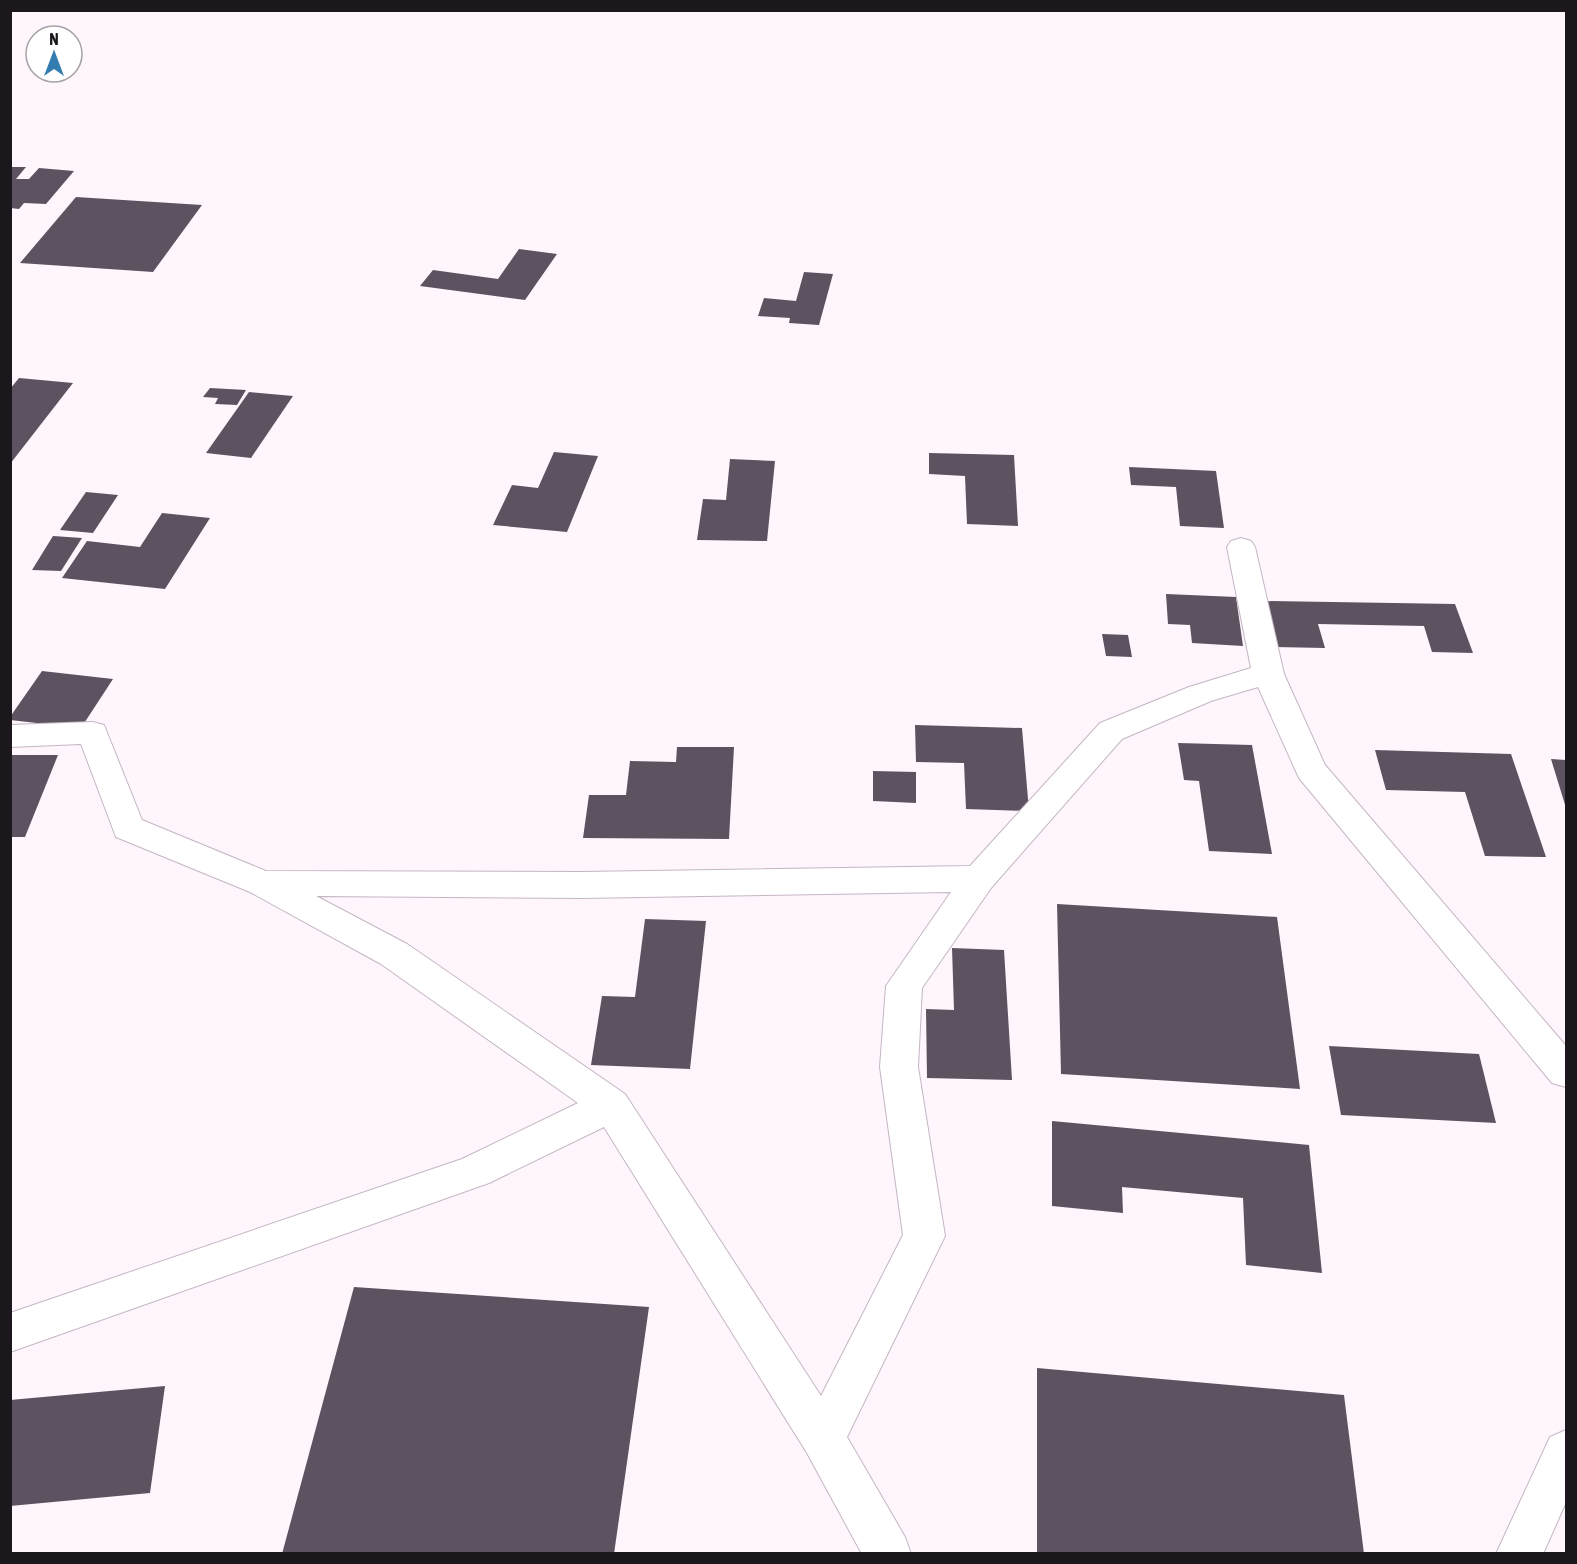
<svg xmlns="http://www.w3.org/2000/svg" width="1577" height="1564" font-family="'Asap Condensed',sans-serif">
<rect width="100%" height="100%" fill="#fef5fd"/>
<g fill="#5d525f">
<path d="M 10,167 L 26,167 L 16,179 L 29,179 L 39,168 L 74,171 L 46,204 L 24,203 L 19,209 L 10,208 Z"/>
<path d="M 76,197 L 202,205 L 153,272 L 20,263 Z"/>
<path d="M 519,249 L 557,254 L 525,300 L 420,286 L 433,270 L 498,279 Z"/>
<path d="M 804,272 L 833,274 L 819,325 L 789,323 L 790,318 L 758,316 L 764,298 L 796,301 Z"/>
<path d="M 19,378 L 73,383 L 10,464 L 10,389 Z"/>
<path d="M 210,388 L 246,390 L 237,405 L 215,404 L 218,398 L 203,397 Z"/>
<path d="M 249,392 L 293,396 L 251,458 L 206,453 Z"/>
<path d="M 554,452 L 598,456 L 567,532 L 493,525 L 512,485 L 538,488 Z"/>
<path d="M 929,453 L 1014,455 L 1018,526 L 967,524 L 965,476 L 929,474 Z"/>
<path d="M 730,459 L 775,461 L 767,541 L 697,540 L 703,499 L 726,500 Z"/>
<path d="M 1129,467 L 1216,471 L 1224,528 L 1180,526 L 1176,487 L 1131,485 Z"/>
<path d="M 86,492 L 118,495 L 93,533 L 60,530 Z"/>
<path d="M 162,513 L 210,518 L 165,589 L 62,578 L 87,541 L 140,547 Z"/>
<path d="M 53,536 L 82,538 L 61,571 L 32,570 Z"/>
<path d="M 1166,594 L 1236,597 L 1243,646 L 1192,643 L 1190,625 L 1168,624 Z"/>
<path d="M 1264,601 L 1455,604 L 1473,653 L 1432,652 L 1424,626 L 1318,624 L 1325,648 L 1275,647 Z"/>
<path d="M 1102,634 L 1128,635 L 1132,657 L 1106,656 Z"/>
<path d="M 42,671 L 113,679 L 81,728 L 10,720 L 10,717 Z"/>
<path d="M 915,725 L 1022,728 L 1029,811 L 966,809 L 964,763 L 916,762 Z"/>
<path d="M 1178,743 L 1252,745 L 1272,854 L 1209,851 L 1199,781 L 1184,780 Z"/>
<path d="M 677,747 L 734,747 L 729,839 L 583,838 L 589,795 L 626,795 L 630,761 L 676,762 Z"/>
<path d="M 1375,750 L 1511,754 L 1546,857 L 1485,856 L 1465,792 L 1386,790 Z"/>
<path d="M 10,755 L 58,755 L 25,837 L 10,837 Z"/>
<path d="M 1551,759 L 1566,760 L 1566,808 Z"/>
<path d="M 873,771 L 916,772 L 916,803 L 873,801 Z"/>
<path d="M 1057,904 L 1277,917 L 1300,1089 L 1061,1074 Z"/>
<path d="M 645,919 L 706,921 L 690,1069 L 591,1065 L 602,996 L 635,997 Z"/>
<path d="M 952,948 L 1004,950 L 1012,1080 L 927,1078 L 926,1009 L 954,1010 Z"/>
<path d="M 1329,1046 L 1479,1054 L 1496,1123 L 1341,1115 Z"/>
<path d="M 1052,1121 L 1309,1145 L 1322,1273 L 1246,1265 L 1243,1198 L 1122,1187 L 1123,1213 L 1052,1206 Z"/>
<path d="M 354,1287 L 649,1307 L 614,1554 L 282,1554 Z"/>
<path d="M 1037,1368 L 1344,1395 L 1364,1554 L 1037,1554 Z"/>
<path d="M 165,1386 L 150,1493 L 10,1506 L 10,1400 Z"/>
</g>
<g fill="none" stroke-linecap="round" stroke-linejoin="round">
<defs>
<g id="minor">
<path d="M 1241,538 L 1251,541 L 1255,547 L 1284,674 L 1325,765 L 1566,1046 L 1566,1087 L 1552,1083 L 1299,778 L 1258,687 L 1211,701 L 1122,739 L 991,888 L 922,988 L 918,1067 L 945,1236 L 847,1437 L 905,1537 L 911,1554 L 862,1554 L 807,1453 L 604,1127 L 489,1183 L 10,1352 L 10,1313 L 462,1159 L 578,1103 L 381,964 L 250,892 L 116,837 L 81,744 L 10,747 L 10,725 L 93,722 L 104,725 L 142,820 L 266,871 L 582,872 L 970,866 L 1100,723 L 1189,687 L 1251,668 L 1227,547 L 1231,541 ZM 951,892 L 886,986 L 880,1067 L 903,1235 L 821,1396 L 625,1094 L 407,944 L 316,896 L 582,898 Z"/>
<path d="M 1566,1430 L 1566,1502 L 1543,1554 L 1496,1554 L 1550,1437 Z"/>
</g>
</defs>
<use href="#minor" stroke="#c4b6c3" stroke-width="2"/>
<use href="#minor" fill="#fff" fill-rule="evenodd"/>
</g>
<rect width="1577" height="1564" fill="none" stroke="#1c171c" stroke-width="24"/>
<g transform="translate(54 54)"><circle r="28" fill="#ffffff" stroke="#a4a2a4" stroke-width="1.5"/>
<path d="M0-4.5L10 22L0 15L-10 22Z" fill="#337cb0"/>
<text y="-9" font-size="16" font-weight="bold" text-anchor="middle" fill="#1c171c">N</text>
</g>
</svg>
